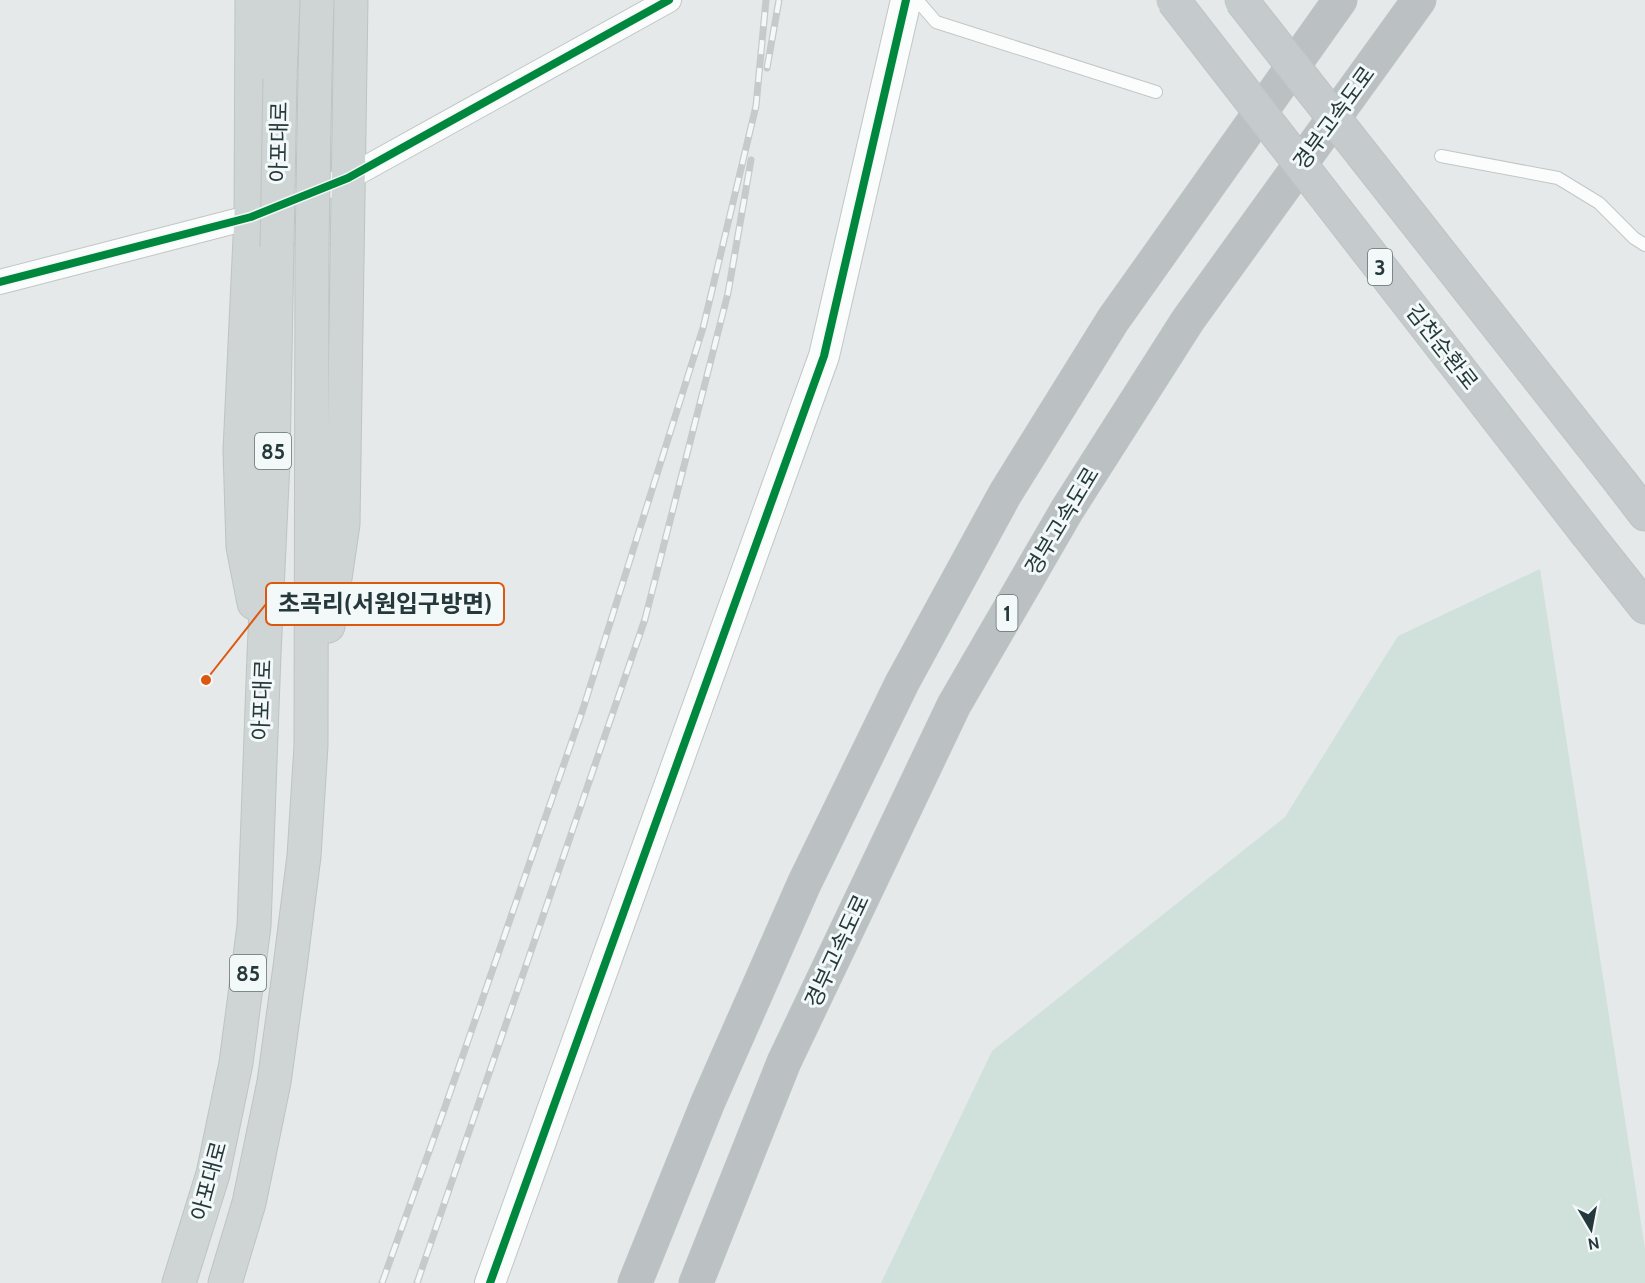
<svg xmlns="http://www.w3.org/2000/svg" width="1645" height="1283" font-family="Cabin,'Noto Sans KR',sans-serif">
<rect width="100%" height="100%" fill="#e5e9e9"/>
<path fill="#d0e1db" d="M 1540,569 L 1645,1249 L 1645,1283 L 881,1283 L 992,1051 L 1285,817 L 1398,636 Z"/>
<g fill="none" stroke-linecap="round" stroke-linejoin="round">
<defs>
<g id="service">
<path d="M 917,0 L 936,22 L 1156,92"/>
<path d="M 1441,156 L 1558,178 L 1599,203 L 1634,238 L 1645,245"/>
</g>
<g id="minor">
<path d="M 299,198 L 348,178 L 669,0"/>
<path d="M 0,282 L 251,217 L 263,212"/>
</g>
<path id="tertiary" d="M 490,1283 L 824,356 L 906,0"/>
<g id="primary">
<path d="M 252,0 L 251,217 L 240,450 L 243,547 L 254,603"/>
<path d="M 315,73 L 317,0"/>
<path d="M 280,79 L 283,0"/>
<path d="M 328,626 L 343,524 L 351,0"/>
<path d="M 179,1283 L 213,1174 L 236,1063 L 254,926 L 264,654 L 273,462 L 277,247"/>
<path d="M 225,1283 L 249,1203 L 274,1082 L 290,967 L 304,856 L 311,746 L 312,246"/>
</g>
<g id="trunk">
<path d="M 1622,484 L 1645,514"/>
<path d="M 1588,535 L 1645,607"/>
</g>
<g id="motorway">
<path d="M 635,1283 L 708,1102 L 804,884 L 902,683 L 1005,494 L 1113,320 L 1340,0"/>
<path d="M 696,1283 L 784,1062 L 954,705 L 1067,510 L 1188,320 L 1419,0"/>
</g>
</defs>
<use href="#service" stroke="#c2c6c6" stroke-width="14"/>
<use href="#minor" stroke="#c2c6c6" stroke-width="26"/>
<use href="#tertiary" stroke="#c2c6c6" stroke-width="32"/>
<use href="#primary" stroke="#bdc4c5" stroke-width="35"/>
<use href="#trunk" stroke="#bdc4c5" stroke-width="35"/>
<use href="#motorway" stroke="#bdc4c5" stroke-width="35"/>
<use href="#service" stroke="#fbfcfc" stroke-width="12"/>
<use href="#minor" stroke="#fbfcfc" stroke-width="24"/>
<use href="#tertiary" stroke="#fbfcfc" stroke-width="30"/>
<use href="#primary" stroke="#cfd4d5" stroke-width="33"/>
<use href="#trunk" stroke="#c5cacc" stroke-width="33"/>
<use href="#motorway" stroke="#bbc0c2" stroke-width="33"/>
<defs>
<g id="rail">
<path d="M 767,68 L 779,0"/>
<path d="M 382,1283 L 445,1107 L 583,709 L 703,328 L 756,106 L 766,0"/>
<path d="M 417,1283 L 645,619 L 728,293 L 751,160"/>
</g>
</defs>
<use href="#rail" stroke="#c7caca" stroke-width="7"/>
<use href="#rail" stroke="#f3f8f8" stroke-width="4.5" stroke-dasharray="14" stroke-linecap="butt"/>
<defs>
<g id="primary-bridge">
<path d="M 312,246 L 315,73"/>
<path d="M 277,247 L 280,79"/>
</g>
<g id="trunk-bridge">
<path d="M 1173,0 L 1588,535"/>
<path d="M 1241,0 L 1622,484"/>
</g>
</defs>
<use href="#primary-bridge" stroke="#bdc4c5" stroke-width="35" stroke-linecap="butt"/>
<use href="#trunk-bridge" stroke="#bdc4c5" stroke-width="35" stroke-linecap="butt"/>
<use href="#primary-bridge" stroke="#cfd4d5" stroke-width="33"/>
<use href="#trunk-bridge" stroke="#c5cacc" stroke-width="33"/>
<defs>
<g id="cycleway">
<path d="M 0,282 L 251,217 L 348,178 L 669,0"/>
<path d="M 490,1283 L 824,356 L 906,0"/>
</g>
</defs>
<use href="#cycleway" stroke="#f3f8f8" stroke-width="11"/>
<use href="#cycleway" stroke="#00873e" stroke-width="8"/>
</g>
<g text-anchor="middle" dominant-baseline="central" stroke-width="6" stroke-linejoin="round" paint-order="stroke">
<g fill="#f3f8f8" stroke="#637274" stroke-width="1.5">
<rect x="1368" y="249" width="24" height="36" rx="4.5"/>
<rect x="255" y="433" width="36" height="36" rx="4.5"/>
<rect x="996.5" y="595" width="21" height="36" rx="4.5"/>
<rect x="230" y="955" width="36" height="36" rx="4.5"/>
</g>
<g font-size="21" font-weight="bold" fill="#25383b">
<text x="1380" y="267">3</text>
<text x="273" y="451">85</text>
<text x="1007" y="613">1</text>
<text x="248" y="973">85</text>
</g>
<g font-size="22" fill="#25383b" stroke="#f3f8f8">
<text transform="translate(1334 118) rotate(-54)">경부고속도로</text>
<text transform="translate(279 142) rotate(-89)">아포대로</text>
<text transform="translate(1442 347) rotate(52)">김천순환로</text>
<text transform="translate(1062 521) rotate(-59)">경부고속도로</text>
<text transform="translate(262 700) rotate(-88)">아포대로</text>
<text transform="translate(837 951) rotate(-65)">경부고속도로</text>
<text transform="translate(209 1181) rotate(-75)">아포대로</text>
</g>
</g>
<path fill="none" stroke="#de570e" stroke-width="2" d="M206 680L266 604"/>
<circle fill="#de570e" stroke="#f3f8f8" stroke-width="2" cx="206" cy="680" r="6"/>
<rect fill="#f3f8f8" stroke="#de570e" stroke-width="2" x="266" y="583" width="238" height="42" rx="6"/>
<g font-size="24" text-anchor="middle" font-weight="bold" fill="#25383b">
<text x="385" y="612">초곡리(서원입구방면)</text>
</g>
<g transform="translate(1591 1229) rotate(170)" stroke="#f3f8f8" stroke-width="4.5" paint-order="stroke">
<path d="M0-4.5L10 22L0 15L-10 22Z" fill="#25383b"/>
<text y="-9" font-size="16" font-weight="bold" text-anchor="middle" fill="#25383b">N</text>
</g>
</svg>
